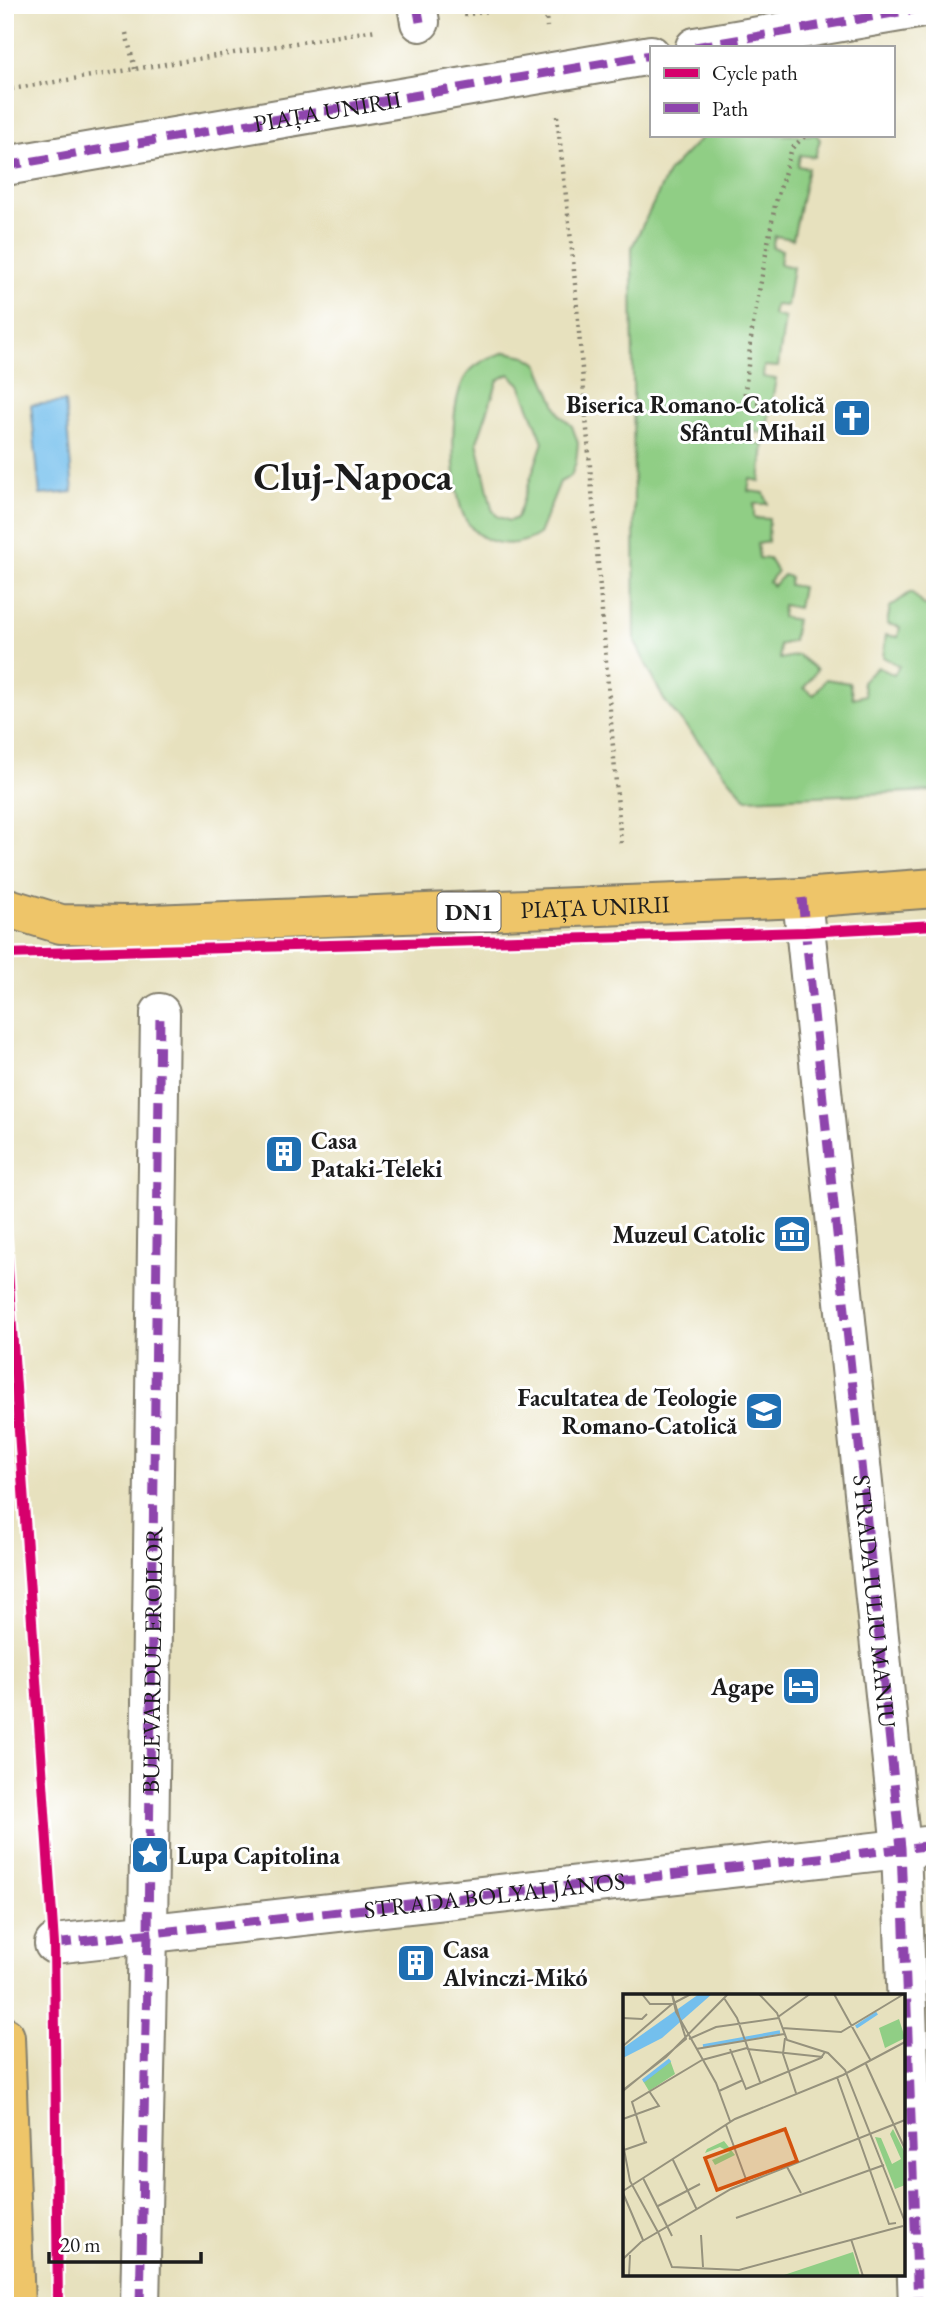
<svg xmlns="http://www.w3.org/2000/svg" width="940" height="2311" font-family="'EB Garamond',serif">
<rect width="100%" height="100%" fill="#fff"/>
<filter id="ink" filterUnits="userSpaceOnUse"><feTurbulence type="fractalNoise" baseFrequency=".0143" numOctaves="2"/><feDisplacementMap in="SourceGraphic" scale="14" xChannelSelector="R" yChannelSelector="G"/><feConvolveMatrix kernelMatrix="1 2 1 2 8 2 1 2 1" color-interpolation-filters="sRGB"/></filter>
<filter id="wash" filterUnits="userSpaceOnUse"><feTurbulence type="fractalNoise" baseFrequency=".00686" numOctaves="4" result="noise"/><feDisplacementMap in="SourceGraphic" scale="28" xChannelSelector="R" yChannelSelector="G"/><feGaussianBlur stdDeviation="1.57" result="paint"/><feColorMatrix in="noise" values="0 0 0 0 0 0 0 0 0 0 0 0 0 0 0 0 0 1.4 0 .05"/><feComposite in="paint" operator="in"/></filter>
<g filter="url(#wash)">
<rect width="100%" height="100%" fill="#e7e1be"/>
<g fill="#90ce85" stroke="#567550" stroke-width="2" fill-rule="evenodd">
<path d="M 704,135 L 817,135 L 820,140 L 815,157 L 800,155 L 798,166 L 808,168 L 793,239 L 775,236 L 772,247 L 782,250 L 780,264 L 793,267 L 787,306 L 775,305 L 773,315 L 785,318 L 778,367 L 764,366 L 763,377 L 776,379 L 766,433 L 753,432 L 752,442 L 764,445 L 760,481 L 750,479 L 748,491 L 764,493 L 768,504 L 754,504 L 754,518 L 769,519 L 768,542 L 757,544 L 759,558 L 769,559 L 777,572 L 769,582 L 773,586 L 783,575 L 790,577 L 789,585 L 802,587 L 798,608 L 783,605 L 782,617 L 796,620 L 793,641 L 779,645 L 780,659 L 798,655 L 817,670 L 804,688 L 814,695 L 826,679 L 849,683 L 853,698 L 865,695 L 862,681 L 878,667 L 894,675 L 899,666 L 883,657 L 886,635 L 898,637 L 900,627 L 887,624 L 890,607 L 911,592 L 925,606 L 932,601 L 930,596 L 935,592 L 935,791 L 746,799 L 664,700 L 635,642 L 632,247 L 669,171 Z"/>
<path d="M 506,352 L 526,356 L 538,364 L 560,415 L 572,426 L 578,443 L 576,462 L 571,476 L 560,482 L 539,534 C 513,551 477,546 463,514 C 451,484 447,397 469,372 C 479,361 492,356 506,352 ZM 509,374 L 520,384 L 543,442 L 517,518 L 509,521 L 497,516 L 492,509 L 477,442 L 498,380 Z"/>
</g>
<path fill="#73bfed" stroke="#486e84" stroke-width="2" d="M 65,402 L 73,492 L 40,495 L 31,405 Z"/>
</g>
<g filter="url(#ink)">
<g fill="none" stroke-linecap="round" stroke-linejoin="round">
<defs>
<g id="pedestrian">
<path d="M 417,5 L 420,22"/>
<path d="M 695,47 L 935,6"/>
<path id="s1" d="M 5,166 L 651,55"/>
<path d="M 802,898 L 901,1848 L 918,2306"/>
<path id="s2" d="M 54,1944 L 935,1845"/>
<path id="s3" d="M 140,2306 L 148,1933 L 160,1013"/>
</g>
<g id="primary">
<path id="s4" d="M 5,907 L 61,924 L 127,925 L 802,898 L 935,888"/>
<path d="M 5,2037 L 15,2306"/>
</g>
</defs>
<use href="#pedestrian" stroke="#827e6d" stroke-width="42"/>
<use href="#primary" stroke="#827e6d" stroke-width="42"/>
<g stroke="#827e6d" stroke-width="4.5" stroke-dasharray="2 5" stroke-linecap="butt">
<path d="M 545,5 L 547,27"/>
<path d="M 464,15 L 525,5"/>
<path d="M 126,33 L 135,69"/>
<path d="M 5,90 L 376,30"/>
<path d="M 557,116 L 573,259 L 621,844"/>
<path d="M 772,405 L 744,401 L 752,330 L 775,205 L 792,148 L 806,135"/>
</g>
<use href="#pedestrian" stroke="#fff" stroke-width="38"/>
<use href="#primary" stroke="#eec569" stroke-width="38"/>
<g stroke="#8e44ad" stroke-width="9" stroke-dasharray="18 9" stroke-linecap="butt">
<path d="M 417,5 L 420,22"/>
<path d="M 695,47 L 935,6"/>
<path d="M 5,166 L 651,55"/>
<path id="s5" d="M 802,898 L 901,1848 L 918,2306"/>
<path d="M 54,1944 L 935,1845"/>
<path d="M 140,2306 L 148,1933 L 160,1013"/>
</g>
<defs>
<g id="cycleway">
<path d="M 5,954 L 805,932 L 935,925"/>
<path d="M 5,1226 L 54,1944 L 58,2306"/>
</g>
</defs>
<use href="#cycleway" stroke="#fff" stroke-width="15"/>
<use href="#cycleway" stroke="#d6006c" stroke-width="10"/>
</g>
</g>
<defs>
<symbol id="church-square" viewBox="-11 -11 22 22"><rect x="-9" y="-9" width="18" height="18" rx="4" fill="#1f6fb2" stroke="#fff"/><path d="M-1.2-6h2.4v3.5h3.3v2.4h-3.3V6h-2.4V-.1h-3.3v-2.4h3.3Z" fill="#fff"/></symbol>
<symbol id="building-square" viewBox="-11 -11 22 22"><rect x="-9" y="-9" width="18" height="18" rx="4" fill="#1f6fb2" stroke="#fff"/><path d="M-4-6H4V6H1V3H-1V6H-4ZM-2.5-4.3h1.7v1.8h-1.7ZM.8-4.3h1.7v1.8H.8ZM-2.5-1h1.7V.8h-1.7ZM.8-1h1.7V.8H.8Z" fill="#fff"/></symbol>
<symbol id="museum-square" viewBox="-11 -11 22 22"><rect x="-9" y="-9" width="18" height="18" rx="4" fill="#1f6fb2" stroke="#fff"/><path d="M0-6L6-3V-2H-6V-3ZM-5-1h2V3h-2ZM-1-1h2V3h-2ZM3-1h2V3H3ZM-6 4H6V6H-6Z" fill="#fff"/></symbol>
<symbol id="university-square" viewBox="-11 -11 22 22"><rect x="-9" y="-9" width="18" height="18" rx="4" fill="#1f6fb2" stroke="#fff"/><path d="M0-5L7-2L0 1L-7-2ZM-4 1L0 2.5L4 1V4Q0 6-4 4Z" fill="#fff"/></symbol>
<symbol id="hotel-square" viewBox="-11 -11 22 22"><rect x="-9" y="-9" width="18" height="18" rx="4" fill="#1f6fb2" stroke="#fff"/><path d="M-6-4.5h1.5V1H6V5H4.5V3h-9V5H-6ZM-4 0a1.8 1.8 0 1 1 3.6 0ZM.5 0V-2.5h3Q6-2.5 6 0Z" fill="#fff"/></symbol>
<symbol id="sight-square" viewBox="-11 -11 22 22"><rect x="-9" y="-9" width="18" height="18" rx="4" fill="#1f6fb2" stroke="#fff"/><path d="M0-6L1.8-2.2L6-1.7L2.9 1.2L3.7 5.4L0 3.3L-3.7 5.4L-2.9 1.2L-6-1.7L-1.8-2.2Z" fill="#fff"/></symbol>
</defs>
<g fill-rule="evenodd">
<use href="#church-square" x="830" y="396" width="44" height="44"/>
<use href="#building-square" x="262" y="1132" width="44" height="44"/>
<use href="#museum-square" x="770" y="1212" width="44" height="44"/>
<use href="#university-square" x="742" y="1389" width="44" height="44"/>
<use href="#hotel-square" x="779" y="1664" width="44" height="44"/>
<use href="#sight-square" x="128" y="1833" width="44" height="44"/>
<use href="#building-square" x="394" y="1941" width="44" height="44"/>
</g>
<g text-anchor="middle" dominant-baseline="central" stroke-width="6" stroke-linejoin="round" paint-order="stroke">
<rect fill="#fff" stroke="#606060" stroke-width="2" x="437.5" y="892.5" width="63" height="39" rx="5"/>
<g font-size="23" font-weight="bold" fill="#1c1c1c">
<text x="469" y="912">DN1</text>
</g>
<g font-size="24" fill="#1c1c1c" stroke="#fff">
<text stroke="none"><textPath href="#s1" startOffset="327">PIAȚA UNIRII</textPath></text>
<text stroke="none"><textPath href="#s4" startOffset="593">PIAȚA UNIRII</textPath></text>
<text stroke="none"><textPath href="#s5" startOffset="707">STRADA IULIU MANIU</textPath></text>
<text stroke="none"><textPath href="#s3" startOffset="646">BULEVARDUL EROILOR</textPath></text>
<text stroke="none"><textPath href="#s2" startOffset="443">STRADA BOLYAI JÁNOS</textPath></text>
</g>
<g font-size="24" font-weight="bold" fill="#1c1c1c" stroke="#fff" text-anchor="end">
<text x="825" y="404">Biserica Romano-Catolică<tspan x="825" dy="28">Sfântul Mihail</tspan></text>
<text x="311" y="1140" text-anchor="start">Casa<tspan x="311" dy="28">Pataki-Teleki</tspan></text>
<text x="765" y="1234">Muzeul Catolic</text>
<text x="737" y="1397">Facultatea de Teologie<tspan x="737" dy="28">Romano-Catolică</tspan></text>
<text x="774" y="1686">Agape</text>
<text x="177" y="1855" text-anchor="start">Lupa Capitolina</text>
<text x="443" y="1949" text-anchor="start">Casa<tspan x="443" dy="28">Alvinczi-Mikó</tspan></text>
</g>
<g font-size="38" font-weight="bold" fill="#1c1c1c" stroke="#fff">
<text x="353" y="476">Cluj-Napoca</text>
</g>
</g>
<g transform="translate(623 1994)">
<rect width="282" height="282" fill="#e7e1be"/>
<path d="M 276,25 L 282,44 L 262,54 L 256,34 ZM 47,66 L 52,80 L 26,97 L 20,87 ZM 270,135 L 282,159 L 282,191 L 272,195 L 252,143 L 258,144 L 269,170 L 278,165 L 267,140 ZM 101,147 L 112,161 L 92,171 L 89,166 L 107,158 L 97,153 L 82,159 L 84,155 ZM 230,258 L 237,282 L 158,282 Z" fill="#90ce85"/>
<path d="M 76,0 L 89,0 L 39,44 L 0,64 L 0,54 Z" fill="#73bfed"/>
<path fill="none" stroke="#73bfed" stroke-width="3.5" d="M 233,33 L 254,19M 80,52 L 157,38M 20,87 L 47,66"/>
<path fill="none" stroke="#96927d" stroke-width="2" d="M 19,0 L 27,10 L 49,10M 49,0 L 53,18 L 93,89 L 107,127M 136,0 L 154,19 L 164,46 L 205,59 L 222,76 L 282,228M 211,0 L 248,67M 101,4 L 114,24 L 137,88M 49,10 L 68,0M 155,23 L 187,0M 0,24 L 19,25 L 24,20M 159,34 L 218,38 L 281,0M 162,44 L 160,60 L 173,99M 66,45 L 93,33 L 156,24M 0,52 L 49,10M 73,55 L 161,40M 107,55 L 123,95 L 198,64 L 202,58M 124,55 L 200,63M 79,66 L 124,54M 243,70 L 282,155M 214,83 L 266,230 L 273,229M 0,96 L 43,63 L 105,0M 0,97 L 63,45 L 49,0M 96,97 L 120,86M 0,125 L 36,112 L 26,97M 103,131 L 124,188M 22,149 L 9,108 L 79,66M 0,150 L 7,187 L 36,240M 1,156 L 24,148M 50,166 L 74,216M 163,171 L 178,199M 20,184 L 49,242M 0,197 L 112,125 L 220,81 L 282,48M 0,199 L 20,246M 35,212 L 77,190M 113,224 L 261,171M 36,240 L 49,273 L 116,276 L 280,232M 78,241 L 80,273M 228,245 L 240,282M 0,265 L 18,248 L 108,195 L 282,126M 6,282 L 7,261"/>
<path fill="#d4530e" fill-opacity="0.15" stroke="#d4530e" stroke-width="3.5" d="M 162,135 L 174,167 L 94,196 L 82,164 Z"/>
<rect width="282" height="282" fill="none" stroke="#1c1c1c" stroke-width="3.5"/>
</g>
<rect width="940" height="2311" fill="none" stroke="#fff" stroke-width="28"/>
<rect x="650" y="46" width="245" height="91" fill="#ffffff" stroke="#a4a4a4" stroke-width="2"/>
<rect x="664" y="68" width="35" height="10" fill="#d6006c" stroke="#a4a4a4" stroke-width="2"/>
<text x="712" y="80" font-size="21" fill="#1c1c1c">Cycle path</text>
<rect x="664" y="103" width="35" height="10" fill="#8e44ad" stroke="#a4a4a4" stroke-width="2"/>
<text x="712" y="116" font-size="21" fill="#1c1c1c">Path</text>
<path d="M49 2252v10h152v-10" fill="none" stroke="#1c1c1c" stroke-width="3.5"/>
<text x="60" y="2252" font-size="21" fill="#1c1c1c" stroke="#ffffff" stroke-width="5" paint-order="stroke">20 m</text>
</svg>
